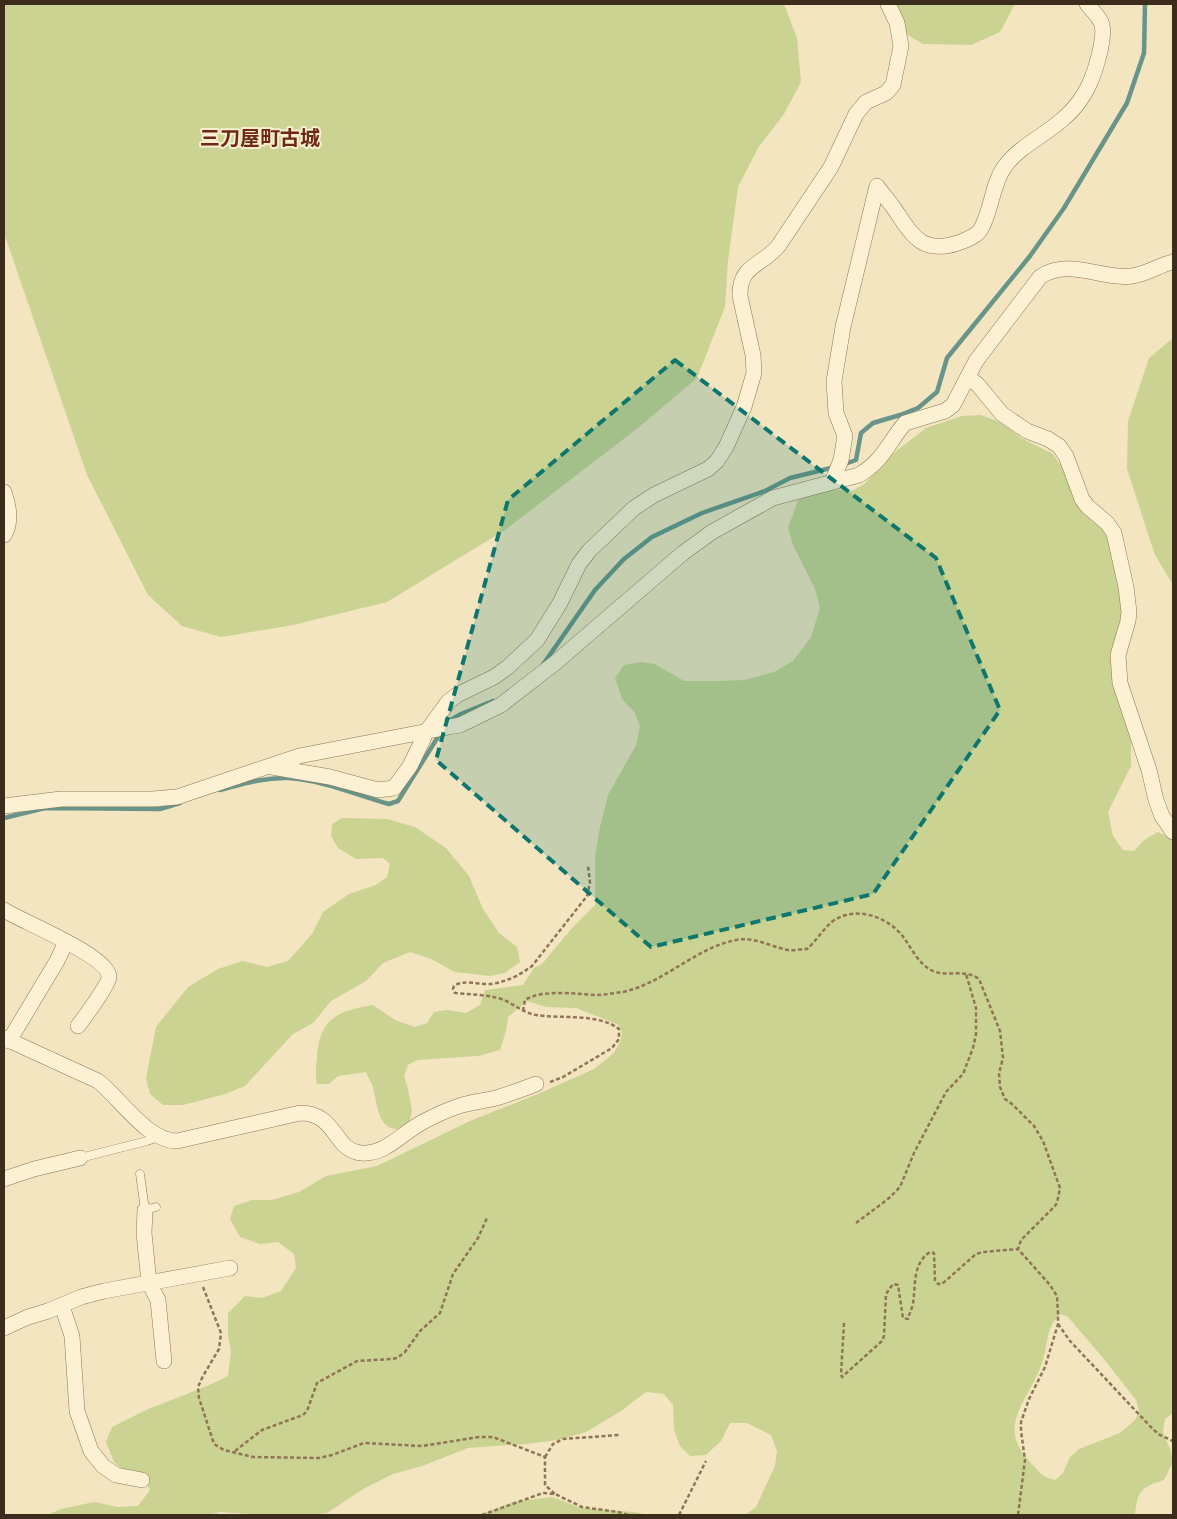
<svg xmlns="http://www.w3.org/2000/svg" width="1177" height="1519" font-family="Literata,'Noto Sans JP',serif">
<rect width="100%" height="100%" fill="#f3e5c0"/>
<g fill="#cad392" fill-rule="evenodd">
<path d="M 4,4 L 784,4 L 797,38 L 801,82 L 784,114 L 758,148 L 738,187 L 728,261 L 725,307 L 697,378 L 638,428 L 505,530 L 387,602 L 293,625 L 221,637 L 182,626 L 148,595 L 87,475 L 4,233 Z"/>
<path d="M 879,4 L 1015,4 L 1000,32 L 971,45 L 923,44 L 891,25 Z"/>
<path d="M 1173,338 L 1173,585 L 1155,555 L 1127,469 L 1128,421 L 1149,358 Z"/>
<path d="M 981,415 L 1002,423 L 1021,438 L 1053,454 L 1110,537 L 1123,607 L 1118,632 L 1131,735 L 1131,766 L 1108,812 L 1113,836 L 1123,850 L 1134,851 L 1144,840 L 1158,832 L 1173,839 L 1173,1413 L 1165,1419 L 1163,1432 L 1170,1449 L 1173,1462 L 1164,1480 C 1140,1488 1138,1490 1135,1515 L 745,1515 L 756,1507 L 775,1466 L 777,1451 L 771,1435 L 747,1423 L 730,1423 L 721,1441 L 706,1455 L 690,1456 L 680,1446 L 674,1430 L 673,1405 L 664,1394 L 646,1392 L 621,1411 L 586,1432 L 558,1440 L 526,1444 L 468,1448 L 422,1466 L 393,1474 L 363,1489 L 327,1513 L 314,1515 L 263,1515 L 220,1512 L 209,1515 L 48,1515 L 61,1509 L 94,1502 L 118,1507 L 138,1506 L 150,1490 L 140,1473 L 127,1473 L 114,1462 L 106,1442 L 112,1427 L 146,1410 L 207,1386 L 228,1376 L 231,1352 L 228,1335 L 228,1313 L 245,1296 L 262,1298 L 281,1291 L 296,1268 L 294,1254 L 278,1242 L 260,1244 L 240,1237 L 230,1219 L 234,1206 L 252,1200 L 272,1200 L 299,1192 L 326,1176 L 377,1166 L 470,1121 L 538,1094 L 594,1069 L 614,1053 L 621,1040 L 622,1033 L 619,1025 L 576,1008 L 546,1007 L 527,1001 L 508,1017 L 506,1031 L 500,1050 L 478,1056 L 417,1060 L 408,1065 L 404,1076 L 408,1089 L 412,1111 L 408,1127 C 378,1137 378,1107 373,1087 C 371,1082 368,1077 366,1072 L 338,1076 L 329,1084 L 317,1084 C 315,1075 316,1067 317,1057 C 320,1018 337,1011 373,1005 L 395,1020 L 415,1027 L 427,1023 L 434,1012 L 447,1010 L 466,1013 L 480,1005 L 485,990 L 523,985 L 534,968 L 542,964 L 572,928 L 595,905 L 595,856 L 600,827 L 608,795 L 636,745 L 640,726 L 635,713 L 622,699 L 615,678 L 624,665 L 640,662 L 655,664 L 684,681 L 718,681 L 744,680 L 774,672 L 793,661 L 811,637 L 820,608 L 815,589 L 793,545 L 788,528 L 798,500 L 827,489 L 852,491 L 864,484 L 895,452 L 926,428 L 962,416 ZM 1061,1314 L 1068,1317 L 1103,1358 L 1136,1400 L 1139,1411 L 1135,1420 L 1120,1433 L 1079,1449 L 1070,1457 L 1063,1473 L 1055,1480 C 1043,1478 1038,1471 1030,1462 C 996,1425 1027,1403 1041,1366 C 1048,1349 1045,1326 1061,1314 Z"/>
<path d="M 342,818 L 387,819 L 415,827 L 446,848 L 469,876 L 483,909 L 499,933 L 517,947 L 520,962 L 505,973 L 490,976 L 455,972 L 431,959 L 410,952 L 383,963 L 366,981 L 331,1001 L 313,1023 L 293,1034 L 245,1086 L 225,1094 L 183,1105 L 163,1105 L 150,1094 L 146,1078 L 156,1027 L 188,987 L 218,969 L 242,961 L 267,967 L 288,961 L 312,934 L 323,912 L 349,894 L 376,885 L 387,877 L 390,864 L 383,858 L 356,859 L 338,848 L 331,836 L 332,824 Z"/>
<path d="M 552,1497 L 581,1508 L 634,1512 L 649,1515 L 479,1515 L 513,1502 Z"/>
</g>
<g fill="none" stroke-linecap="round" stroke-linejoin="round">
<g stroke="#69948a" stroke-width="4.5">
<path d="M 842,465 L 856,460 L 861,433 L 873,423 L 900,415 L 918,408 L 937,392 L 947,358 L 1030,256 L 1064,208 L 1127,103 L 1144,53 L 1145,4"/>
<path d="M 542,666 L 595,590 L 624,559 L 652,537 L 702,513 L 765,491 L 790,478 L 835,467"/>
<path d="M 446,723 L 461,714 L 493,701"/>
<path d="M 220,790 C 243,784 265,777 288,778 C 322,780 357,795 389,804 L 398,801 L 441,732"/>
<path d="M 4,818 L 45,808 L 160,809 L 180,803"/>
</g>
<defs>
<g id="lane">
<path d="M 80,1158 L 147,1141 L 158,1137"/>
<path d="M 140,1174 L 145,1210 L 156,1207"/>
</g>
<g id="street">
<path d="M 968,377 L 978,385 L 1002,414 L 1027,431 L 1048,439 L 1059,446 L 1066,456 L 1082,499 L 1087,506 L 1107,523 L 1114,533 L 1126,587 L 1129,612 L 1128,621 L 1118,655 L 1120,683 L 1149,770 L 1156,800 L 1162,816 L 1173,832"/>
<path d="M 833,480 L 841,460 L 845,436 L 836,413 L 834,381 L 843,327 L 877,186 C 882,193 888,200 893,207 C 912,234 920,255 958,243 C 966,240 977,236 981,229 C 992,209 992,184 1005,166 C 1021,145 1046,135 1064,118 C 1074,110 1084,96 1089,85 C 1095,72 1107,35 1101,22 C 1098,16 1092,10 1087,4"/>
<path d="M 4,492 C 9,506 12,522 4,535"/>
<path d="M 272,767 L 330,777 L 378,790 L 394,788 L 410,766 L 427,731 L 448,702 L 457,695 L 494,677 L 508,667 L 537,640 L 560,603 L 579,564 L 589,551 L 634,508 L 654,495 L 708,469 L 717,461 L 726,447 L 744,407 L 754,373 L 753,355 L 740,296 C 739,264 763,266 779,245 L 831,167 L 856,114 L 866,102 L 886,93 L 893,85 L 901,46 L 897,23 L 888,4"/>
<path d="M 4,806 L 61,799 L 153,799 L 177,797 L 299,756 L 449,727 L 460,725 L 501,705 L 555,663 L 683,553 L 712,532 L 773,498 L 859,475 C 884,460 888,443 905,423 L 945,411 L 953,405 L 976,361 L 1040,277 C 1068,257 1102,280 1132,276 C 1147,274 1159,265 1173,262"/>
<path d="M 4,910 C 23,922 109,956 109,977 C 109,984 84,1018 78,1026"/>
<path d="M 4,1038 L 98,1081 C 121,1099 147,1141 177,1141 L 300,1113 C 337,1113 333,1150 361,1153 C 385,1155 401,1134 421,1123 C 432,1117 447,1110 459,1106 C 471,1102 484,1101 496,1098 C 510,1094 523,1089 536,1084"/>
<path d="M 9,1041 L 57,961 L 66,942"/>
<path d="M 4,1179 L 34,1169 L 80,1158"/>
<path d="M 145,1210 L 144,1233 L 149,1283 L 158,1300 L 164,1361"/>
<path d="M 62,1306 L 72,1336 L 77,1411 L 91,1451 L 103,1466 L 116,1475 L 142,1480"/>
<path d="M 4,1328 L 28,1317 L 48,1311 L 81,1297 L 104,1291 L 230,1268"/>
</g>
</defs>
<use href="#lane" stroke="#8f7555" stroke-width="9"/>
<use href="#street" stroke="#8f7555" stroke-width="16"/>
<g stroke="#8f7555" stroke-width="2.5" stroke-dasharray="4 2.5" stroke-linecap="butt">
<path d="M 523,1011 L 525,1000 C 542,989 577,994 596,995 C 605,995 614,993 623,992 C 664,983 695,948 736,940 C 754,936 771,947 788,950 C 794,951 801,949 807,949 C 817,940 823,929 833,921 C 856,905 889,917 904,938 C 912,949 919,964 931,970 C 946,978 964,968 979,979 L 1000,1031 L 1003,1058 L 999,1073 L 1000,1087 L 1005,1099 L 1012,1104 L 1034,1126 L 1043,1141 L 1060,1188 L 1057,1203 L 1054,1207 L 1021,1240 L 1018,1249 L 1050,1285 L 1057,1296 L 1058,1313 L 1058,1324 L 1045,1367 L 1029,1399 L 1021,1422 L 1021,1431 L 1025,1460 L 1018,1515"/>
<path d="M 550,1082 L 563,1077 L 612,1048 L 619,1039 L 619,1029 C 599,1013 560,1019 536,1015 C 524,1013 515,1005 504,1000 C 488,994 472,995 455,993 L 453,989 L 454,986 C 464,979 480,985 492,984 C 508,981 520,975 532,966 L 587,896 L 590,883 L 588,866"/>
<path d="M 856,1223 L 888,1199 L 900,1187 L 914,1153 L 946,1092 L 963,1074 L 973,1048 L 976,1034 L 976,1008 L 966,974"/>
<path d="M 203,1287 L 221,1333 L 219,1349 L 203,1376 L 198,1387 L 199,1398 L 214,1444 L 224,1450 L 253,1457 L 319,1458 L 332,1455 L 364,1443 L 422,1446 L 479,1437 L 493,1437 L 545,1457 L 545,1485 L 555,1494"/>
<path d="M 844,1323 L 841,1374 L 842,1377 L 882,1341 L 884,1336 L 886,1294 L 893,1284 L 898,1285 L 903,1318 L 908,1319 C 909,1314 912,1309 913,1303 C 916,1285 912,1264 930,1252 L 934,1253 L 935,1280 L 938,1284 L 942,1284 L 976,1254 L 983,1252 L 1018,1249"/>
<path d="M 1058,1324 L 1070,1341 L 1149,1425 L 1158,1434 L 1173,1441"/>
<path d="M 235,1451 L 262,1430 L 303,1415 L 307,1411 L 317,1383 L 357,1361 L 391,1359 L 397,1358 L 405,1352 L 420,1331 L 440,1313 L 453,1274 L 478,1238 L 487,1218"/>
<path d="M 545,1457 L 553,1444 L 563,1439 L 619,1435"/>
<path d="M 482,1515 L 543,1493 L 555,1494 L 582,1507 L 618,1512 L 629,1515"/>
<path d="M 679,1515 L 706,1461"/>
</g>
<use href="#lane" stroke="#fdf1d4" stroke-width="8"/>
<use href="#street" stroke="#fdf1d4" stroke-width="15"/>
</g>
<path fill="#0f766e" fill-opacity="0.2" stroke="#0f766e" stroke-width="4" stroke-dasharray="10 6" stroke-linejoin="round" d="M 675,360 L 936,558 L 1000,710 L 873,894 L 651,947 L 436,760 L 508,500 Z"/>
<g text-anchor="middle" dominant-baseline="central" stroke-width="4" stroke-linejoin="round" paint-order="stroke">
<g font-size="20" font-weight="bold" fill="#6e2916" stroke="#f9eed0">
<text x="260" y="136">三刀屋町古城</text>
</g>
</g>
<rect width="1177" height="1519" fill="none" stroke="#3c2c1b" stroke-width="10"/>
</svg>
